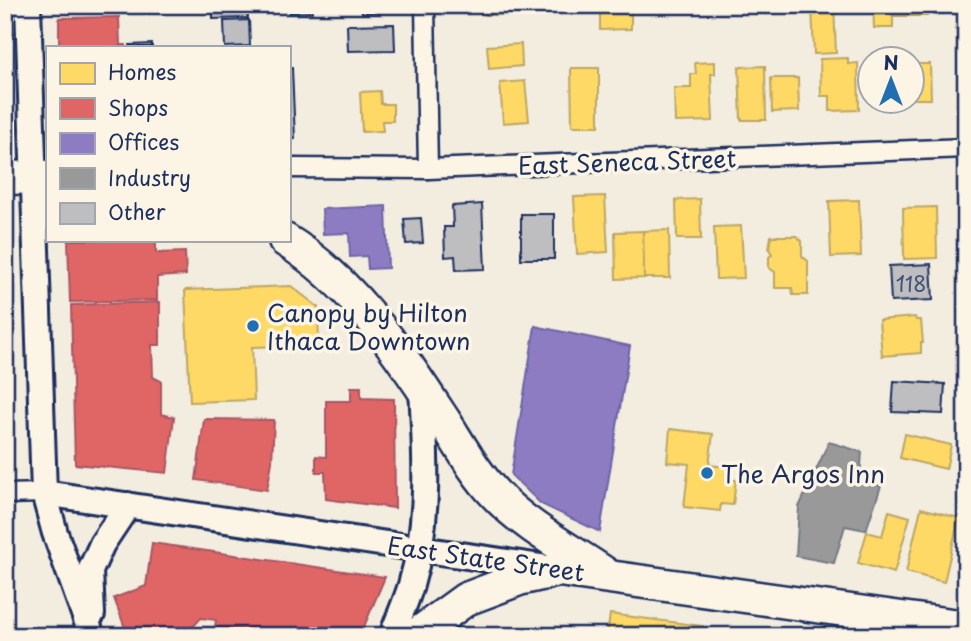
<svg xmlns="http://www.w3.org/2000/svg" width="971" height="641" font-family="'Playpen Sans',sans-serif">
<rect width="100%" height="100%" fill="#f3ede0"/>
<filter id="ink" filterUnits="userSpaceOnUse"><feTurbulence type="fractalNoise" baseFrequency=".0143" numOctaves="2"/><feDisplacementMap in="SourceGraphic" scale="14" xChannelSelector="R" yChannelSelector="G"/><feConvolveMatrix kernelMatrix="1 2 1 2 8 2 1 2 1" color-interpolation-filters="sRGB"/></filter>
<g filter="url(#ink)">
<g fill="#ffd966" stroke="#bba664" stroke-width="2">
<path d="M 484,5 L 526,5 L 526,14 L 485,15 Z"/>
<path d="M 600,5 L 631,5 L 631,29 L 600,30 Z"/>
<path d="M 765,5 L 806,5 L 807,11 L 765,14 Z"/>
<path d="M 812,5 L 834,5 L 836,53 L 814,54 Z"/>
<path d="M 873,5 L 927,5 L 927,16 L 893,16 L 893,28 L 874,28 Z"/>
<path d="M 521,44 L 522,66 L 489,69 L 487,46 Z"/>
<path d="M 848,58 L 848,64 L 858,63 L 859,110 L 830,111 L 830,96 L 821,96 L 820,59 Z"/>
<path d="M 715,62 L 715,74 L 711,74 L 713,121 L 675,122 L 674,88 L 691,88 L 691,74 L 696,74 L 695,63 Z"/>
<path d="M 912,64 L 930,64 L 931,99 L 912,99 Z"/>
<path d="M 765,66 L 766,120 L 741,120 L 739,67 Z"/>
<path d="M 571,68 L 599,68 L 599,126 L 572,126 Z"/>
<path d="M 771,78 L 798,78 L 799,111 L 772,112 Z"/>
<path d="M 525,81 L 529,121 L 503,123 L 500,83 Z"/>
<path d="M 380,91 L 381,104 L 393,104 L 393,121 L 382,121 L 383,131 L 362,132 L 360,92 Z"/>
<path d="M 605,196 L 608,252 L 577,254 L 574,197 Z"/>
<path d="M 700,199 L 701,239 L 677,239 L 676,200 Z"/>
<path d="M 859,200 L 861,256 L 831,257 L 829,201 Z"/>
<path d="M 936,207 L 937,258 L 904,259 L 903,208 Z"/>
<path d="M 741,226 L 744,278 L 716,279 L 714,227 Z"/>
<path d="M 669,230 L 670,278 L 644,278 L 643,231 Z"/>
<path d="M 643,231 L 644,278 L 616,279 L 615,232 Z"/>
<path d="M 771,236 L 796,236 L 802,241 L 802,256 L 808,261 L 808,295 L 793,295 L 792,288 L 775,288 L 775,272 L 769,268 L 769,257 L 772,254 L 769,249 Z"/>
<path d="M 291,286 L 318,307 L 319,345 L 252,347 L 254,400 L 190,402 L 185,290 Z"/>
<path d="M 915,317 L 916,320 L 921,320 L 923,343 L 921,343 L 921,353 L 882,356 L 879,320 Z"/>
<path d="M 670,429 L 713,434 L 709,465 L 727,467 L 726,479 L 736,480 L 733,505 L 721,504 L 720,511 L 684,507 L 689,464 L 667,462 Z"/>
<path d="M 905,434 L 951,445 L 946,469 L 900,458 Z"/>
<path d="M 921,508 L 959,518 L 944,582 L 906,572 Z"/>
<path d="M 889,511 L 910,517 L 894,573 L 858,563 L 867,532 L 882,536 Z"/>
<path d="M 610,614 L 703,626 L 702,636 L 607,636 Z"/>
<path d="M 46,633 L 47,636 L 6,636 L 5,635 Z"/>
</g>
<g fill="#e06666" stroke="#a55664" stroke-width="2">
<path d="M 119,17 L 120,45 L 126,45 L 126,47 L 59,47 L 59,18 Z"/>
<path d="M 68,240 L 156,240 L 156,253 L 185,252 L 186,275 L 157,277 L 157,300 L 70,302 Z"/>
<path d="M 160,302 L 160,345 L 152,345 L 153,377 L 161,381 L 161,414 L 174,417 L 167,473 L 75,464 L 71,305 Z"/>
<path d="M 5,351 L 10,468 L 5,468 Z"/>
<path d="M 351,387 L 361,387 L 361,398 L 394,399 L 395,508 L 326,499 L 325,472 L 316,472 L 316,456 L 326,457 L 326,401 L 351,401 Z"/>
<path d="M 204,419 L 274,420 L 272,462 L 267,490 L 196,480 Z"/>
<path d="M 152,543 L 385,577 L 360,636 L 289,636 L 215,627 L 216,620 L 201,618 L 191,629 L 193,636 L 128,636 L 114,598 L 146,586 Z"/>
</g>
<g fill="#8e7cc3" stroke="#6c65a5" stroke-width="2">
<path d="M 59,5 L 167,5 L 59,10 Z"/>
<path d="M 386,206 L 388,268 L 368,269 L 367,256 L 350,257 L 349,233 L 323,234 L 322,209 Z"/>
<path d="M 535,326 L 630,346 L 600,532 L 541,504 L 511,475 Z"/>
</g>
<path fill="#999" stroke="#737987" stroke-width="2" d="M 829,442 L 862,452 L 860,478 L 881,486 L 866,530 L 845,526 L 834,563 L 796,556 L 799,507 Z"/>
<g fill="#bebec0" stroke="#1b2f5e" stroke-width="2">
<path d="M 213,5 L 247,5 L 248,18 L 213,19 Z"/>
<path d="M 290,5 L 311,5 L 312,12 L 290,13 Z"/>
<path d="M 361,5 L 383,5 L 383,12 L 362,13 Z"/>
<path d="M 249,20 L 250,46 L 225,47 L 224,21 Z"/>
<path d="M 394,24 L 395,50 L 348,51 L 347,25 Z"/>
<path d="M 152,44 L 152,47 L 130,47 L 130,45 Z"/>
<path d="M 292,68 L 295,139 L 289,140 L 289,69 Z"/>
<path d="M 482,204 L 485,269 L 456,270 L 455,256 L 445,257 L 444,227 L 453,227 L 452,206 Z"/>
<rect x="521" y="214" width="33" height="45"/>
<path d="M 421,218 L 423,243 L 406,244 L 404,219 Z"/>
<path d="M 931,264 L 933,300 L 891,302 L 889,266 Z"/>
<path d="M 894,381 L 945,384 L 943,414 L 892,412 Z"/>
</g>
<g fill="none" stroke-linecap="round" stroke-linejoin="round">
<defs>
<g id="street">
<path d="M 425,5 L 428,169"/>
<path d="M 289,168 L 428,169 L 966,148"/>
<path d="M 5,494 L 44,493"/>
</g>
<g id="secondary">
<path d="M 28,5 L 44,493 L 55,533 L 92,636"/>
<path d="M 44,493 L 548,568"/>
<path d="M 92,614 L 90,571 L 102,544 L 128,505"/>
<path d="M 392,636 C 398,619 406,602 411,585 C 430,521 426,456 422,390"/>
</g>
<g id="highway">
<path d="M 5,178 L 47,177"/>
<path d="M 285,240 C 355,283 400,354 445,422 C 461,447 475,473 496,495 C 526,527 569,549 604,573"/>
<path d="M 415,636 L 466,599 L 519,579 L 559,570 L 966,627"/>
</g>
</defs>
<use href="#street" stroke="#1b2f5e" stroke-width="23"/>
<use href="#secondary" stroke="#1b2f5e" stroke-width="30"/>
<use href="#highway" stroke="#1b2f5e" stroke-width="37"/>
<use href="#street" stroke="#fcf5e5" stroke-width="18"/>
<use href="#secondary" stroke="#fcf5e5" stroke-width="24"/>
<use href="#highway" stroke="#fcf5e5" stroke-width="32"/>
</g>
</g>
<g fill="#1f6fb2" stroke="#fcf5e5" stroke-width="2.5">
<circle cx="253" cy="326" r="7"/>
<circle cx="707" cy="473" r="7"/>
</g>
<g text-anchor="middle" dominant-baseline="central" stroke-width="7" stroke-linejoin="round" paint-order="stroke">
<g font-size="21" fill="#445376">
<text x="911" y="283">118</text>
</g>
<g font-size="24" fill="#1b2f5e" stroke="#fcf5e5">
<text transform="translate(627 161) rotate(-2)">East Seneca Street</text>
<text transform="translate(486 558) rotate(8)">East State Street</text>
</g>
<g font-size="24" fill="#1b2f5e" stroke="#fcf5e5" text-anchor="start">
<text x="267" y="312">Canopy by Hilton<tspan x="267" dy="28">Ithaca Downtown</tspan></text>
<text x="721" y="473">The Argos Inn</text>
</g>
</g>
<rect width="971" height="641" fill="none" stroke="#fcf5e5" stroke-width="28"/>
<rect x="14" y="14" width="943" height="613" fill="none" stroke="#1b2f5e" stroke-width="2.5" filter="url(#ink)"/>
<rect x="46" y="46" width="245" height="196" fill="#fcf5e5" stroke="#a2a6af" stroke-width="2"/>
<rect x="60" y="63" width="35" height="21" fill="#ffd966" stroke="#a2a6af" stroke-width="2"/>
<text x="108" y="80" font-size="21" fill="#1b2f5e">Homes</text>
<rect x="60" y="98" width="35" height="21" fill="#e06666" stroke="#a2a6af" stroke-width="2"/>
<text x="108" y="116" font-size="21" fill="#1b2f5e">Shops</text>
<rect x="60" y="133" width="35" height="21" fill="#8e7cc3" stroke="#a2a6af" stroke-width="2"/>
<text x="108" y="150" font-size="21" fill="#1b2f5e">Offices</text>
<rect x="60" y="168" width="35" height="21" fill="#999999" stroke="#a2a6af" stroke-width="2"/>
<text x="108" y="186" font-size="21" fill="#1b2f5e">Industry</text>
<rect x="60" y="203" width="35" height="21" fill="#bebec0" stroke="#a2a6af" stroke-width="2"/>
<text x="108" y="220" font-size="21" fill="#1b2f5e">Other</text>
<g transform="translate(891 80)"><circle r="33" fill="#fcf5e5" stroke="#a2a6af" stroke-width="2"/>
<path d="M0-5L12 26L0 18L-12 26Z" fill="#1f6fb2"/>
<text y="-10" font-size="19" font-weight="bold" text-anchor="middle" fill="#1b2f5e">N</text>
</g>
</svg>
